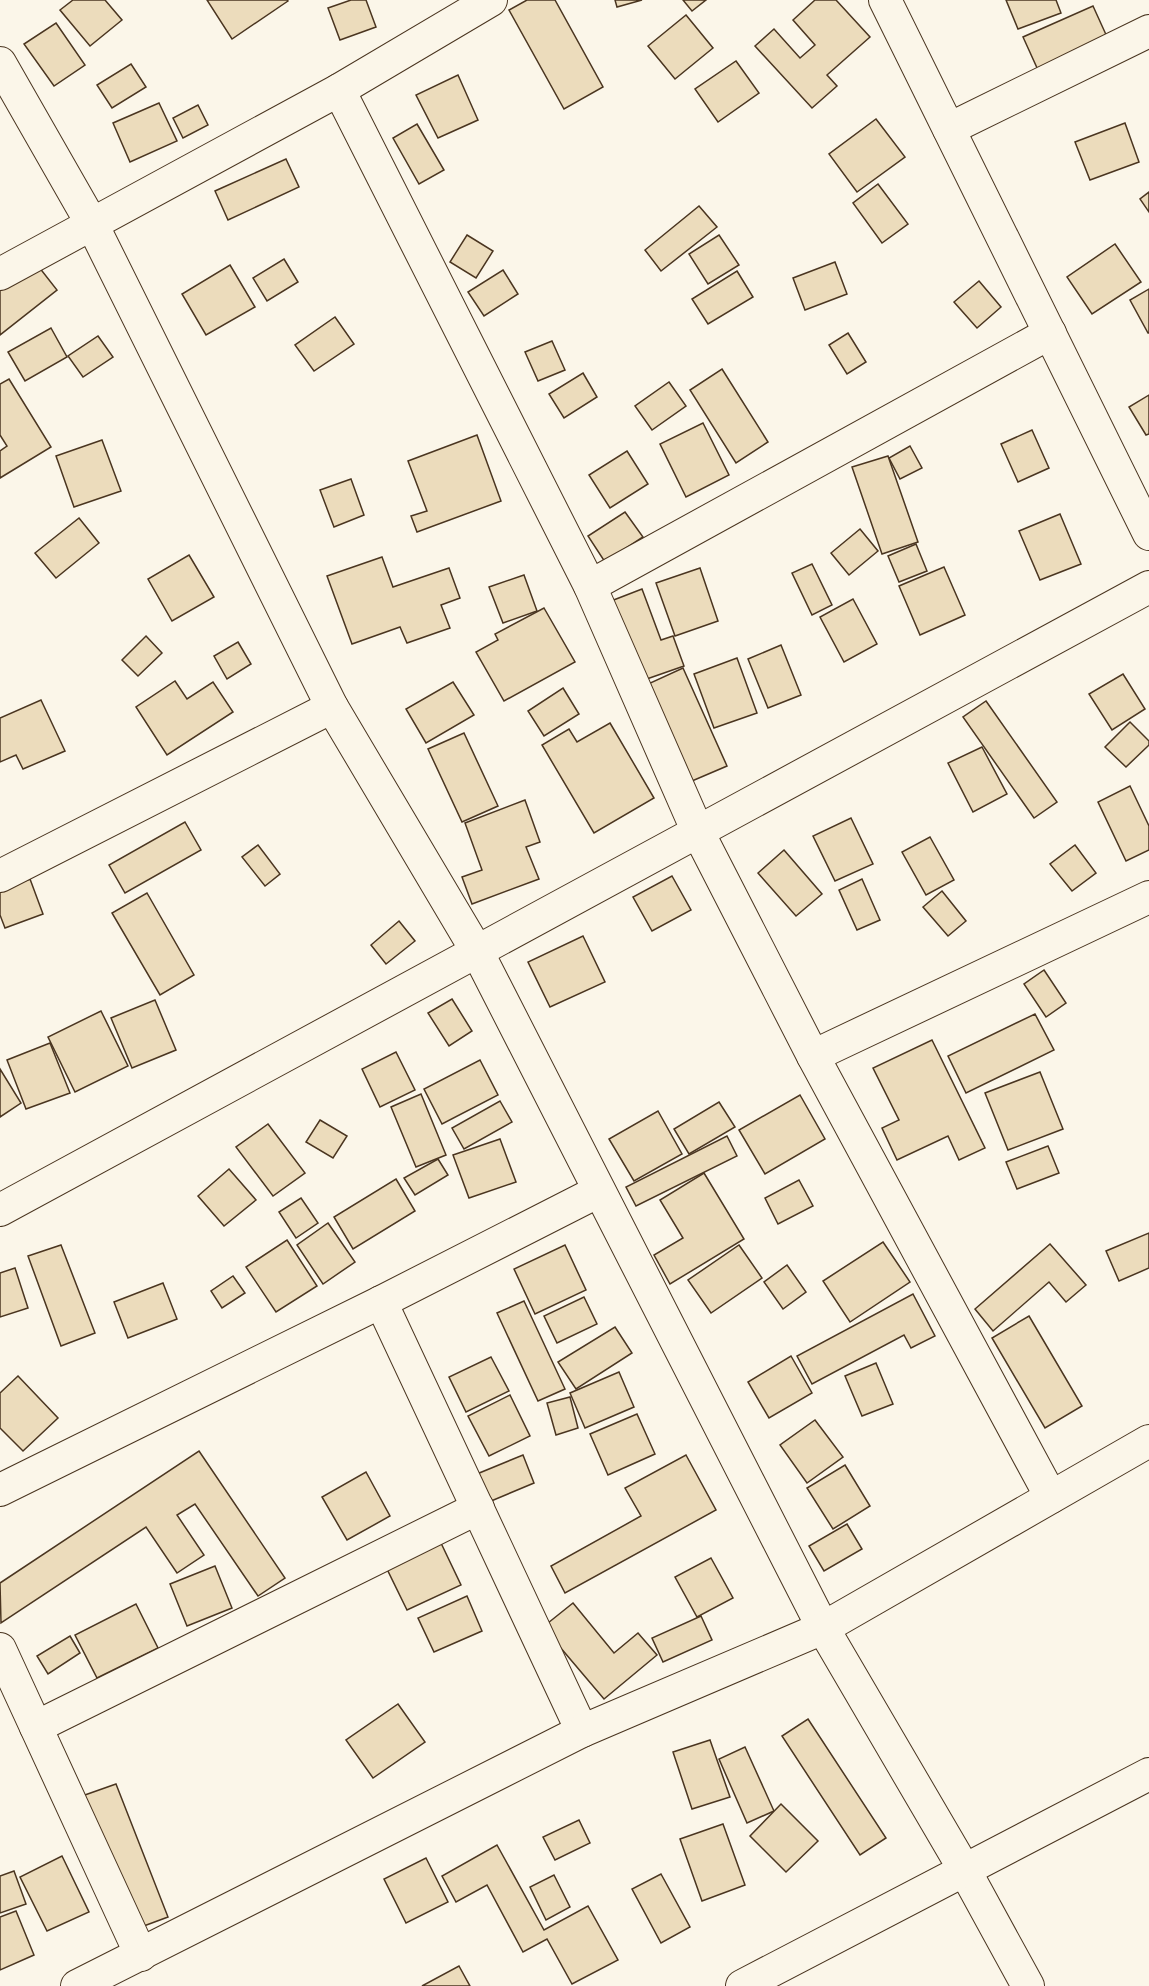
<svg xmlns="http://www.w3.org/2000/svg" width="1149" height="1986" font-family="'Source Serif 4',serif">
<rect width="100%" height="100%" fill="#fbf6e9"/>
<g fill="#ecdcbc" stroke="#4a3520" stroke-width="1.5">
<path d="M 73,0 L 105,0 L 122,20 L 90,46 L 60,10 Z"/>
<path d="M 207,0 L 287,0 L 288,1 L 232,39 Z"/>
<path d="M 351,0 L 366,0 L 376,27 L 340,40 L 328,8 Z"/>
<path d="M 527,0 L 555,0 L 603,87 L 564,109 L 509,10 Z"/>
<path d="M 615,0 L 642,0 L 617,7 Z"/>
<path d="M 683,0 L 706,0 L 692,11 Z"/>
<path d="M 815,0 L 836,0 L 870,37 L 827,75 L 837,86 L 812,108 L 755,46 L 774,29 L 800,58 L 815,45 L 793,20 Z"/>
<path d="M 1006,0 L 1056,0 L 1061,13 L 1018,29 Z"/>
<path d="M 1093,6 L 1108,39 L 1038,70 L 1023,37 Z"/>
<path d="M 686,15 L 713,48 L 675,79 L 648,46 Z"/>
<path d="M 56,23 L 85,65 L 54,86 L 24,44 Z"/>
<path d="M 736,61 L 759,93 L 718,122 L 695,89 Z"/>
<path d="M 131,64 L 146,87 L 112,108 L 97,85 Z"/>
<path d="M 458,75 L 478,120 L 438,138 L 416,95 Z"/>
<path d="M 159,103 L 177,141 L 130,162 L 113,123 Z"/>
<path d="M 198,105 L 208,125 L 183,138 L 173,118 Z"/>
<path d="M 876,119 L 905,157 L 857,192 L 829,154 Z"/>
<path d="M 1125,123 L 1139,162 L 1090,180 L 1075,142 Z"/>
<path d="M 417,124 L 444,170 L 419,184 L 393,138 Z"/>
<path d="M 286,159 L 299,187 L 228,220 L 215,191 Z"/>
<path d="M 878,184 L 908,224 L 882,243 L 853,203 Z"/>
<path d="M 1149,192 L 1149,212 L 1140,199 Z"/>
<path d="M 699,206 L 717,227 L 661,271 L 645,250 Z"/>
<path d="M 467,235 L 493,251 L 476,278 L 450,262 Z"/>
<path d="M 719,235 L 739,265 L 708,284 L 689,254 Z"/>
<path d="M 1115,244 L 1141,282 L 1092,314 L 1067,277 Z"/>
<path d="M 284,259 L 298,282 L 267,301 L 253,278 Z"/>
<path d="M 35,262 L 57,290 L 0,335 L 0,290 Z"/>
<path d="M 835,262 L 847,294 L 805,310 L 793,278 Z"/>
<path d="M 230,265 L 255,307 L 206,335 L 182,294 Z"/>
<path d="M 503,270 L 518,294 L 484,316 L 468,292 Z"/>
<path d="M 737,271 L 753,297 L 708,324 L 692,299 Z"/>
<path d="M 979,281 L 1001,307 L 977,328 L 954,302 Z"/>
<path d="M 1149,289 L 1149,333 L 1148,333 L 1130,300 Z"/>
<path d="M 335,317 L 354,344 L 314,371 L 295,345 Z"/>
<path d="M 51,328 L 67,357 L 25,381 L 8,352 Z"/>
<path d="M 848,333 L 866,362 L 847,374 L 829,345 Z"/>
<path d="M 98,336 L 113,357 L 83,377 L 68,356 Z"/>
<path d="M 552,341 L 565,370 L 538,381 L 525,352 Z"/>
<path d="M 722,369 L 768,442 L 736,463 L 690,390 Z"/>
<path d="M 583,373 L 597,397 L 564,418 L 549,394 Z"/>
<path d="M 9,379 L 51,447 L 0,478 L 0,451 L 7,446 L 0,435 L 0,384 Z"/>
<path d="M 669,382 L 686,406 L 652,430 L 635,406 Z"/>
<path d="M 1149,395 L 1149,434 L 1146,435 L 1129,407 Z"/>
<path d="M 703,423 L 729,475 L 686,497 L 660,444 Z"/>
<path d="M 1032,430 L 1049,468 L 1018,482 L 1001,444 Z"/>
<path d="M 477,435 L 501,501 L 417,532 L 411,516 L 427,511 L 408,461 Z"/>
<path d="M 102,440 L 121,491 L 74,507 L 56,456 Z"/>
<path d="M 910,446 L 922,468 L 900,479 L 889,458 Z"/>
<path d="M 627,451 L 648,484 L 610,508 L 589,475 Z"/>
<path d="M 888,456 L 918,542 L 882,554 L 852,467 Z"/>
<path d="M 351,479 L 364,515 L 334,527 L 320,490 Z"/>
<path d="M 625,512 L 643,537 L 605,562 L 588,536 Z"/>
<path d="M 1060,514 L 1081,564 L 1040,580 L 1019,531 Z"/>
<path d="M 79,518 L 99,543 L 56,578 L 35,553 Z"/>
<path d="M 860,529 L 878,551 L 849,575 L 831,553 Z"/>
<path d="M 916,544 L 927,571 L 899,582 L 888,556 Z"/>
<path d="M 189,555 L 214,597 L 172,621 L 148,579 Z"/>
<path d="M 382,557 L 393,587 L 449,568 L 460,598 L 441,605 L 450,628 L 407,643 L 400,627 L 352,644 L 327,576 Z"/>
<path d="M 812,564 L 832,605 L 812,615 L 792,573 Z"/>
<path d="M 944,567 L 965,615 L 920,635 L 899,586 Z"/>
<path d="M 700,568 L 718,621 L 675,636 L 656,583 Z"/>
<path d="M 524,575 L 537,611 L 503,623 L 489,587 Z"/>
<path d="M 642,589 L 661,640 L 673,636 L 684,666 L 641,681 L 611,601 Z"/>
<path d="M 853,599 L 877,644 L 844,662 L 820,617 Z"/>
<path d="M 544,608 L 575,662 L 504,701 L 476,652 L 498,640 L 495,634 Z"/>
<path d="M 146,636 L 162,653 L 138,676 L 122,660 Z"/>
<path d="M 238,642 L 251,664 L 227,679 L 214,656 Z"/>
<path d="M 781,645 L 801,695 L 768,708 L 748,659 Z"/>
<path d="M 737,658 L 757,713 L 714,728 L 694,674 Z"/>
<path d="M 683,668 L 727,766 L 692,781 L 648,684 Z"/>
<path d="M 1123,674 L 1145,709 L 1112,730 L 1089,694 Z"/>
<path d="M 175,681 L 187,699 L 213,682 L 233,712 L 167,755 L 136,707 Z"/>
<path d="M 453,682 L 474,715 L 426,743 L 406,709 Z"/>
<path d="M 563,688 L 579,714 L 544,736 L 528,711 Z"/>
<path d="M 41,700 L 65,751 L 23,769 L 16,755 L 0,762 L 0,718 Z"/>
<path d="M 986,701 L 1057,802 L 1034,818 L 963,717 Z"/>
<path d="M 1130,722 L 1149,741 L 1149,745 L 1126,767 L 1105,747 Z"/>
<path d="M 610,723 L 654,798 L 594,833 L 542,745 L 569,729 L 577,742 Z"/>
<path d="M 464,733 L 498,806 L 462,822 L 428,749 Z"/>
<path d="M 982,747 L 1007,794 L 973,812 L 948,763 Z"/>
<path d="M 1130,786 L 1149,826 L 1149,850 L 1126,861 L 1098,802 Z"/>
<path d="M 525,800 L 540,842 L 526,847 L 539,879 L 472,904 L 462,877 L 482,870 L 465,823 Z"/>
<path d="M 851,818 L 873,864 L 835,881 L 813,836 Z"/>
<path d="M 185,822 L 201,850 L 125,893 L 109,865 Z"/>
<path d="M 930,837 L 954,880 L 926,895 L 902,852 Z"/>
<path d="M 258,845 L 280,874 L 265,886 L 242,857 Z"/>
<path d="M 1075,845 L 1096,873 L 1072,891 L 1050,864 Z"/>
<path d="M 784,850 L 822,894 L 796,916 L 758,873 Z"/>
<path d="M 672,876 L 691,910 L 652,931 L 633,897 Z"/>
<path d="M 30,879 L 43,914 L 5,928 L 0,915 L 0,890 Z"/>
<path d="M 862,879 L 880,920 L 857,930 L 839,890 Z"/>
<path d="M 942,891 L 966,921 L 948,936 L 923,907 Z"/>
<path d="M 147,893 L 194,975 L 160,995 L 112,913 Z"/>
<path d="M 399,921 L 415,941 L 386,964 L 371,945 Z"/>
<path d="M 583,936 L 605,982 L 550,1007 L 528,962 Z"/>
<path d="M 1044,970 L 1066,1003 L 1046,1017 L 1024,984 Z"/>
<path d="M 452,999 L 472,1031 L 449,1046 L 428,1013 Z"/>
<path d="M 155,1000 L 176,1050 L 132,1068 L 111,1018 Z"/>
<path d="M 101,1011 L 128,1066 L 75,1092 L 48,1037 Z"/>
<path d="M 1035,1014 L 1054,1050 L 966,1093 L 948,1056 Z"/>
<path d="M 932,1040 L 985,1148 L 959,1160 L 948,1136 L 897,1160 L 882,1128 L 899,1120 L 873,1068 Z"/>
<path d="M 50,1043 L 70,1093 L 26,1109 L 7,1060 Z"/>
<path d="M 396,1052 L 415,1090 L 380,1107 L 362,1069 Z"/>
<path d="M 480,1060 L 498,1095 L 442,1124 L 424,1089 Z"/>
<path d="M 0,1069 L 21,1103 L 0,1117 Z"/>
<path d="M 1040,1072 L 1063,1129 L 1008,1150 L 985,1093 Z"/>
<path d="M 421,1094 L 446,1155 L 416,1167 L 391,1107 Z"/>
<path d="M 800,1095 L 825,1139 L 765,1174 L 739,1130 Z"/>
<path d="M 500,1101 L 512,1122 L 464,1149 L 452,1128 Z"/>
<path d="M 719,1102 L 735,1127 L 689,1154 L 674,1129 Z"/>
<path d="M 658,1111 L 682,1154 L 634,1181 L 609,1139 Z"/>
<path d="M 320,1120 L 347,1136 L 333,1158 L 306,1142 Z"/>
<path d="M 268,1124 L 305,1173 L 273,1196 L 236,1147 Z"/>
<path d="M 727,1136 L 737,1156 L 636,1206 L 626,1187 Z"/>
<path d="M 500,1139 L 516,1182 L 469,1198 L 453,1155 Z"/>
<path d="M 1048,1146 L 1059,1173 L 1017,1189 L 1006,1162 Z"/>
<path d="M 438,1159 L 448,1175 L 415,1195 L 404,1178 Z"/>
<path d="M 229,1169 L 256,1200 L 224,1226 L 198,1196 Z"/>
<path d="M 704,1173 L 744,1239 L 670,1284 L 654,1255 L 683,1238 L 660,1200 Z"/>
<path d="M 396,1179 L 415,1211 L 353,1249 L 334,1217 Z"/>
<path d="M 799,1180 L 813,1206 L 778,1224 L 765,1198 Z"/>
<path d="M 301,1198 L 318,1223 L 296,1238 L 279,1212 Z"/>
<path d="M 328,1223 L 355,1262 L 323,1284 L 297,1245 Z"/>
<path d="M 1149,1233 L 1149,1268 L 1119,1281 L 1106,1251 Z"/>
<path d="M 287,1240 L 317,1286 L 276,1312 L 246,1267 Z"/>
<path d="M 883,1242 L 910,1282 L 850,1322 L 823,1281 Z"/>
<path d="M 1050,1244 L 1086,1285 L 1066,1302 L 1049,1282 L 993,1331 L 975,1309 Z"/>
<path d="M 61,1245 L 95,1333 L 61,1346 L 28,1256 Z"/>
<path d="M 565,1245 L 586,1290 L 535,1314 L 514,1269 Z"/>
<path d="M 739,1245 L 762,1278 L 711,1313 L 688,1280 Z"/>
<path d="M 787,1265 L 806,1292 L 783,1309 L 764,1282 Z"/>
<path d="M 15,1268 L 28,1308 L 0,1317 L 0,1273 Z"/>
<path d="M 233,1276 L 245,1293 L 222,1308 L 211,1291 Z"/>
<path d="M 163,1283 L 177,1319 L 128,1338 L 114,1302 Z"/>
<path d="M 913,1294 L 935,1336 L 911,1348 L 904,1335 L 812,1384 L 797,1356 Z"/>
<path d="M 584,1297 L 597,1324 L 557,1343 L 544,1316 Z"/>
<path d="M 524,1301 L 565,1389 L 538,1401 L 497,1313 Z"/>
<path d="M 1029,1316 L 1082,1406 L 1045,1428 L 992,1338 Z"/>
<path d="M 615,1327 L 632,1353 L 576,1389 L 558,1362 Z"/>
<path d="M 791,1356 L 812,1393 L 769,1418 L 748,1382 Z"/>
<path d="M 491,1357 L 509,1391 L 466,1412 L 449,1377 Z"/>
<path d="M 876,1363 L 893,1404 L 862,1416 L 845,1376 Z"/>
<path d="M 619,1372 L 634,1407 L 585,1428 L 570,1393 Z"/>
<path d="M 18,1376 L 58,1418 L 23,1451 L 0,1428 L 0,1393 Z"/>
<path d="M 510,1395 L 530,1436 L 489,1456 L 468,1416 Z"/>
<path d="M 570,1397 L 578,1428 L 556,1435 L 547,1403 Z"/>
<path d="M 637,1414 L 655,1454 L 608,1475 L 590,1434 Z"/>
<path d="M 815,1420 L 843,1457 L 807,1483 L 780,1445 Z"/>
<path d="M 199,1451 L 285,1578 L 258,1596 L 195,1504 L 177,1515 L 204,1555 L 177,1573 L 146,1527 L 1,1623 L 0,1583 Z"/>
<path d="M 523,1455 L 534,1483 L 484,1504 L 472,1476 Z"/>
<path d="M 686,1455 L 716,1510 L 565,1593 L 551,1566 L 641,1516 L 625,1488 Z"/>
<path d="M 845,1465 L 870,1506 L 833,1529 L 807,1488 Z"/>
<path d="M 366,1472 L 390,1516 L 347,1540 L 322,1497 Z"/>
<path d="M 847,1524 L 862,1549 L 824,1571 L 809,1546 Z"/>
<path d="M 440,1541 L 461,1585 L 407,1610 L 386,1567 Z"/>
<path d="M 711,1558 L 733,1598 L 697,1617 L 675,1577 Z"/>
<path d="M 215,1566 L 232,1608 L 187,1626 L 170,1584 Z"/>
<path d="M 467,1596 L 482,1631 L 434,1652 L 418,1618 Z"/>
<path d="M 573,1603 L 614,1653 L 638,1633 L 657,1655 L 604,1699 L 543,1627 Z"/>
<path d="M 136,1604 L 158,1648 L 97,1678 L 75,1635 Z"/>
<path d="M 701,1616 L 712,1640 L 663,1662 L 652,1638 Z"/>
<path d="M 70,1636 L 80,1653 L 48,1674 L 37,1656 Z"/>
<path d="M 398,1704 L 425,1742 L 373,1778 L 346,1740 Z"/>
<path d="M 808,1719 L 886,1838 L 860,1855 L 782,1736 Z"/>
<path d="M 710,1740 L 730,1797 L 692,1809 L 673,1752 Z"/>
<path d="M 745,1747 L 774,1811 L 747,1823 L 719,1759 Z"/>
<path d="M 116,1784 L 168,1917 L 133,1930 L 82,1796 Z"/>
<path d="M 781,1804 L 818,1841 L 786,1872 L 750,1836 Z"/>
<path d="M 579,1820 L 590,1843 L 555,1860 L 543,1837 Z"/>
<path d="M 723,1824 L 745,1885 L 702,1901 L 680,1839 Z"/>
<path d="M 497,1845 L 544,1930 L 588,1906 L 618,1960 L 572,1984 L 547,1939 L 523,1952 L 487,1885 L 456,1902 L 442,1876 Z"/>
<path d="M 62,1856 L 89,1912 L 47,1931 L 20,1877 Z"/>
<path d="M 426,1858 L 448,1902 L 406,1923 L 384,1879 Z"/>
<path d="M 14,1871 L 26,1904 L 0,1913 L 0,1876 Z"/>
<path d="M 661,1874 L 690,1927 L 661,1943 L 632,1889 Z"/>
<path d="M 554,1875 L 570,1907 L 546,1920 L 530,1887 Z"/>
<path d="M 16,1911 L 34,1955 L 0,1970 L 0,1917 Z"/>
<path d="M 459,1966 L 470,1986 L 422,1986 Z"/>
</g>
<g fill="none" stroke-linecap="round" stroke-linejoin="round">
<defs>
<g id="street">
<path d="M 885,0 L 1149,534"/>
<path d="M 0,63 L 92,224 L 332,707 L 478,953 L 823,1628 L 964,1869 L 1028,1986"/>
<path d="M 339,90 L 590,586 L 697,830 L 813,1056 L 1051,1497"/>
<path d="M 949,129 L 1149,31"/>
<path d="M 0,274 L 339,90 L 491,0"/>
<path d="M 590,586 L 1050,333"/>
<path d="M 0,876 L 332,707"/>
<path d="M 813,1056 L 1149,897"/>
<path d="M 0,1210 L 1149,587"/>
<path d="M 381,1302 L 582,1731"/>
<path d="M 0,1490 L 381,1302 L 599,1191"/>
<path d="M 0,1649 L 141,1955"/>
<path d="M 36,1727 L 478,1508"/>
<path d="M 77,1986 L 582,1731 L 823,1628 L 1149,1441"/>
<path d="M 742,1986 L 1149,1774"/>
</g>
</defs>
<use href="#street" stroke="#4a3520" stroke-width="34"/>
<use href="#street" stroke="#fbf6e9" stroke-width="32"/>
</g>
</svg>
